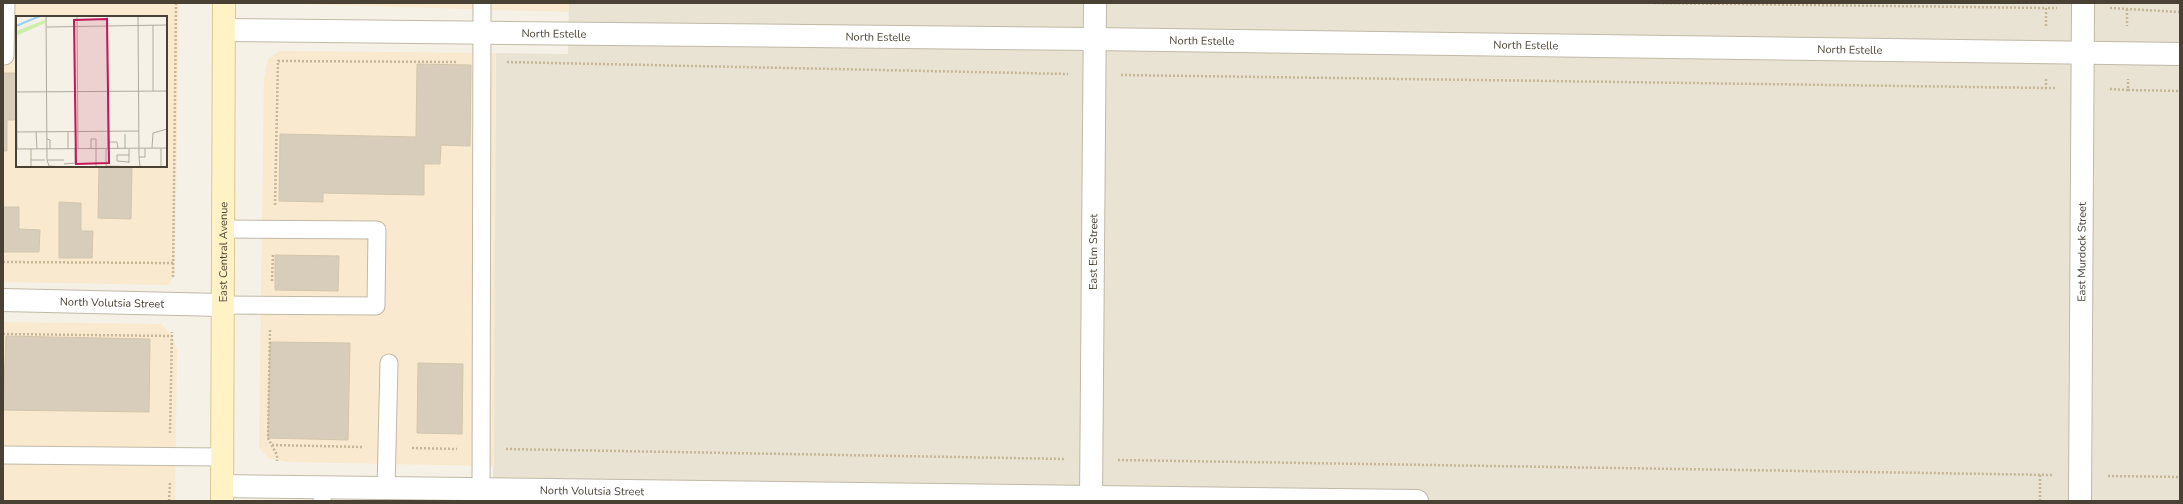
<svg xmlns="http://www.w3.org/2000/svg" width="2183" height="504" font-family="'Nunito Sans',sans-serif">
<rect width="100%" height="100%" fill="#f5f1e6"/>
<path fill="#e9e3d3" d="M 569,3 L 2180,3 L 2180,501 L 493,501 L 496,53 L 568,54 Z"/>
<g fill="#f9e9ce" fill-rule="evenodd">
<path d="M 3,3 L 179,3 L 175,272 L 169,285 L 3,282 ZM 17,17 L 166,17 L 166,166 L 17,166 Z"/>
<path d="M 288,3 L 569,3 L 569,12 L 301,4 Z"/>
<path d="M 279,51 L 496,53 L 494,466 L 288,462 L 268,458 L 259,447 L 264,78 L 268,59 Z"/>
<path d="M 3,322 L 161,324 L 172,335 L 177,350 L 175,501 L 3,501 Z"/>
</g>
<g fill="#d8cdba" stroke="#d3c6ac">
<path d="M 417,64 L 471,65 L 470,146 L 441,145 L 440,164 L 424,164 L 424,195 L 323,193 L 323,202 L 279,201 L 280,134 L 416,137 Z"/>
<path d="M 3,73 L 17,73 L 17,120 L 7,120 L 7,151 L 3,151 Z"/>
<path d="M 99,166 L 132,166 L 131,219 L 98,218 Z"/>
<path d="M 59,202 L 81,203 L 81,231 L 93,231 L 92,258 L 59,258 Z"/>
<path d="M 3,207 L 19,207 L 19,229 L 40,230 L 39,252 L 3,252 Z"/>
<path d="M 275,255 L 339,256 L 338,291 L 275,290 Z"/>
<path d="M 6,336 L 150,339 L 149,412 L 3,410 Z"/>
<path d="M 270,342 L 350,343 L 348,440 L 268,438 Z"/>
<path d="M 418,363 L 463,364 L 462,434 L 417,433 Z"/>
</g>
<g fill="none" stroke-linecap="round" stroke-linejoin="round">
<defs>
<g id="lane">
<path d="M 5,56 L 6,3"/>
<path d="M 222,305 L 376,306 L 377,230 L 223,229"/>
<path d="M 3,455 L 222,457"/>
<path d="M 386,488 L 389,363"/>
<path d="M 322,501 L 323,487"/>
<path d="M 481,501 L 482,3"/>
</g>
<g id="street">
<path id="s1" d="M 224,30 L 1094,39 L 2180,54"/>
<path id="s2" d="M 3,300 L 222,305"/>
<path id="s3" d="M 222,486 L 1417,501"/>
<path id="s4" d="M 1091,501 L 1095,3"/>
<path id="s5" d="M 2080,501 L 2083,3"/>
</g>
<g id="secondary">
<path id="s6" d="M 222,501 L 224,3"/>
</g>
</defs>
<use href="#lane" stroke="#c1b9a7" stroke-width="19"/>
<use href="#street" stroke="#c1b9a7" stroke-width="24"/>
<use href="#secondary" stroke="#d9c990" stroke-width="24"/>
<g stroke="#c5b697" stroke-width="2.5" stroke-dasharray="2 2" stroke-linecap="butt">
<path d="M 1654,3 L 2046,8"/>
<path d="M 2110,8 L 2180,12"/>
<path d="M 2127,9 L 2127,26"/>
<path d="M 2046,26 L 2046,8 L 2057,8"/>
<path d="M 278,61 L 458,62"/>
<path d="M 507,62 L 1068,74"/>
<path d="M 1121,75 L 2046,88"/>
<path d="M 2046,79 L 2046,88 L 2055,88"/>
<path d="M 2110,89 L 2128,90 L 2128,79"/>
<path d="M 2128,90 L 2180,91"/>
<path d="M 275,205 L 278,60"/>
<path d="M 3,262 L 173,263"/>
<path d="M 173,277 L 176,3"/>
<path d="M 272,281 L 273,254"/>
<path d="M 270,330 L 268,438 L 277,455 L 277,461"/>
<path d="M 3,334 L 172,336"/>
<path d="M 170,433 L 172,332"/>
<path d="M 272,445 L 363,447"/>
<path d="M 412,448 L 457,449"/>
<path d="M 506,449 L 1065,459"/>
<path d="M 1118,460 L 2053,475"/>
<path d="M 2040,475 L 2040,501"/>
<path d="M 2108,476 L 2180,477"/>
<path d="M 169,501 L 170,482"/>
</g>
<use href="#lane" stroke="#fff" stroke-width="17"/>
<use href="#street" stroke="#fff" stroke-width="22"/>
<use href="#secondary" stroke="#fff3c5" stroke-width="22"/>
</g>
<g text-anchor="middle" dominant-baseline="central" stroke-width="3.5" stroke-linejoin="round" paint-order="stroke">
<g font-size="11" fill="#484134" stroke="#fff">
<text stroke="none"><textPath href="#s1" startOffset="330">North Estelle</textPath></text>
<text stroke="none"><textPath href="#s1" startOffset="654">North Estelle</textPath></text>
<text stroke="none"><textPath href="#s1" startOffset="978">North Estelle</textPath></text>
<text stroke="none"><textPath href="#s1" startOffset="1302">North Estelle</textPath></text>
<text stroke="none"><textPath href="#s1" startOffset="1626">North Estelle</textPath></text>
<text stroke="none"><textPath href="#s6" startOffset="249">East Central Avenue</textPath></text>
<text stroke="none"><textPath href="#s4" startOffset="249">East Elm Street</textPath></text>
<text stroke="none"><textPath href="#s5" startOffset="249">East Murdock Street</textPath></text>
<text stroke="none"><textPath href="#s2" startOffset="109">North Volutsia Street</textPath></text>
<text stroke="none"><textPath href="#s3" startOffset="370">North Volutsia Street</textPath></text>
</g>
</g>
<g transform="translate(16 16)">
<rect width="151" height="151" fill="#f5f1e6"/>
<path d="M 29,4 L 29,7 L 0,20 L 0,15 Z" fill="#cea"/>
<path fill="none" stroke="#9bcff8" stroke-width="2" d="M 0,10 L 24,0"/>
<path fill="none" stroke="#b0ab9f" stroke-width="1" d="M 30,0 L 31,144 L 48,144M 61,0 L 62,133M 91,0 L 92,133M 122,0 L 123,141 L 129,141 L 129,132M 137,9 L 137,75M 31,11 L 151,9M 0,21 L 1,133M 0,76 L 151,75M 1,116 L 123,115M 20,116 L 21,133M 52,116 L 52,133M 109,118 L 109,133M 31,123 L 34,124 L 34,133M 92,126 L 101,126 L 102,133M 136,132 L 137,117 L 151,113M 145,132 L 145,151M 0,133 L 151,132M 15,133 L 15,151M 75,133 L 75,123 L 80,123 L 80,151M 90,133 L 90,150 L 124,151 L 123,141M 113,133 L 113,147M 113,139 L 101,139 L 101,145 L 113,146M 15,144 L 29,144M 31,144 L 33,150 L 48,151M 48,148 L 59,147 L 59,133"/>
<path fill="#c2185b" fill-opacity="0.15" stroke="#c2185b" stroke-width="2" d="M 91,3 L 93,147 L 60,148 L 58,4 Z"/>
<rect width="151" height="151" fill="none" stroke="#484134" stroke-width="2"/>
</g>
<rect width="2183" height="504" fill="none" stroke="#484134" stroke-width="8"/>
</svg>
